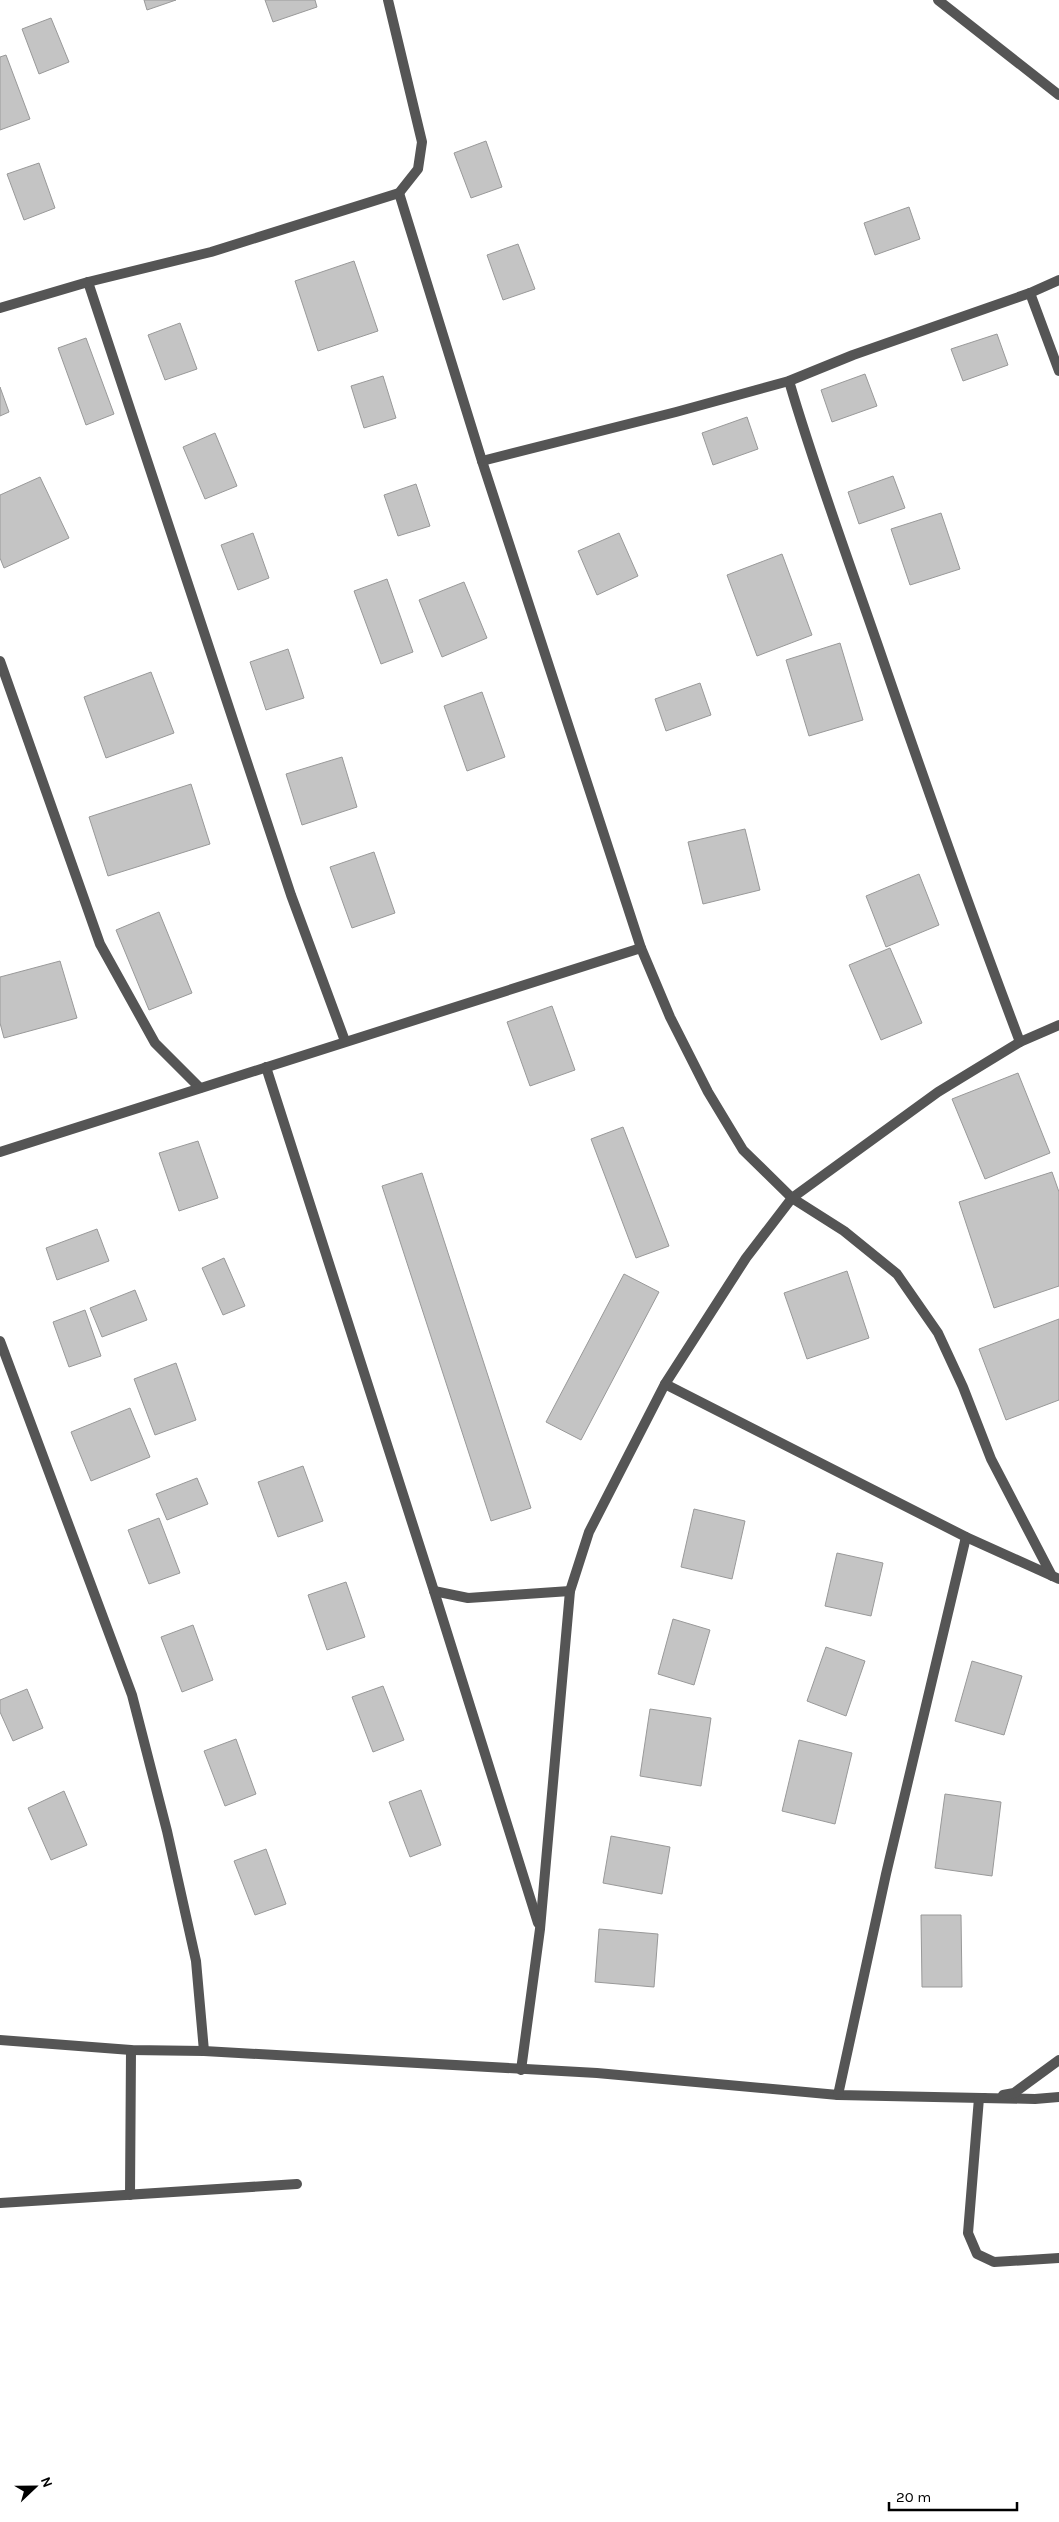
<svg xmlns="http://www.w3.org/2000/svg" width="1059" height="2522" font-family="Karla,sans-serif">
<rect width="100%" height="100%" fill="#fff"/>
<g fill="#c4c4c4" stroke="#999">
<path d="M 144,0 L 176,0 L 147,10 Z"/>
<path d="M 265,0 L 315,0 L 317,7 L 273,22 Z"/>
<path d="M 51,18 L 69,62 L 39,74 L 22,29 Z"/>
<path d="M 6,55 L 30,119 L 0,130 L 0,57 Z"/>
<path d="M 486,141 L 502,187 L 471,198 L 454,153 Z"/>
<path d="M 39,163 L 55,208 L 24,220 L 7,174 Z"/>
<path d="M 909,207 L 920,239 L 875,255 L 864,223 Z"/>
<path d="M 518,244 L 535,289 L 503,300 L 487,255 Z"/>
<path d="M 354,261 L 378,331 L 318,351 L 295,281 Z"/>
<path d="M 180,323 L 197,369 L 165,380 L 148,335 Z"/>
<path d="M 997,334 L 1008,365 L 963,381 L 951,349 Z"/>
<path d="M 86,338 L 114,414 L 86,425 L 58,348 Z"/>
<path d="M 865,374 L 877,406 L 832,422 L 821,390 Z"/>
<path d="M 383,376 L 396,418 L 364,428 L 351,386 Z"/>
<path d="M 0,387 L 9,412 L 0,416 Z"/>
<path d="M 747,417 L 758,449 L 713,465 L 702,433 Z"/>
<path d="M 215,433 L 237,486 L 205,499 L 183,447 Z"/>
<path d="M 893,476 L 905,508 L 859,524 L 848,492 Z"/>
<path d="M 40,477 L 69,538 L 4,568 L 0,558 L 0,495 Z"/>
<path d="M 416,484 L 430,526 L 398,536 L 384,495 Z"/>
<path d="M 941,513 L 960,569 L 910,585 L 891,529 Z"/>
<path d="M 253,533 L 269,578 L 238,590 L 221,545 Z"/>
<path d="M 619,533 L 638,576 L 597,595 L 578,551 Z"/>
<path d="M 782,554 L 812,635 L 757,656 L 727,575 Z"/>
<path d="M 387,579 L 413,652 L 381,664 L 354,591 Z"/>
<path d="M 464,582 L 487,638 L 442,657 L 419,600 Z"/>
<path d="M 840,643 L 863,720 L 809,736 L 786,660 Z"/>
<path d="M 288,649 L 304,698 L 266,710 L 250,662 Z"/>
<path d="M 151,672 L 174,733 L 106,758 L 84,697 Z"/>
<path d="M 700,683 L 711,715 L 666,731 L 655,699 Z"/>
<path d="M 482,692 L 505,757 L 467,771 L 444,706 Z"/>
<path d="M 342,757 L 357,807 L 302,825 L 286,774 Z"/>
<path d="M 191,784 L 210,844 L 108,876 L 89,817 Z"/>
<path d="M 745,829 L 760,890 L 703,904 L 688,842 Z"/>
<path d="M 374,852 L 395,913 L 352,928 L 330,867 Z"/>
<path d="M 919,874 L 939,925 L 886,947 L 866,896 Z"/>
<path d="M 159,912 L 192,993 L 149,1010 L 116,930 Z"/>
<path d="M 890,948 L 922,1023 L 881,1040 L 849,965 Z"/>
<path d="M 60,961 L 77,1018 L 4,1038 L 0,1023 L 0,977 Z"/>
<path d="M 552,1006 L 575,1070 L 530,1086 L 507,1022 Z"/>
<path d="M 1018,1073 L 1050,1153 L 985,1179 L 952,1099 Z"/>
<path d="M 623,1127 L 669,1246 L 636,1258 L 591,1139 Z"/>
<path d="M 198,1141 L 218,1198 L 179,1211 L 159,1153 Z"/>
<path d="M 1052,1172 L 1059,1192 L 1059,1286 L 994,1308 L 959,1202 Z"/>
<path d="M 422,1173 L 531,1508 L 491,1521 L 382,1186 Z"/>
<path d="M 97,1229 L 109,1261 L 57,1280 L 46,1248 Z"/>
<path d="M 224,1258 L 245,1306 L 223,1315 L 202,1268 Z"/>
<path d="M 847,1271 L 869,1338 L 807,1359 L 784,1293 Z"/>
<path d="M 624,1274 L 659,1292 L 581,1440 L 546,1422 Z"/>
<path d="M 135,1290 L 147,1320 L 102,1337 L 90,1308 Z"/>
<path d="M 85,1310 L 101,1356 L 69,1367 L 53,1322 Z"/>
<path d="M 1059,1319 L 1059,1400 L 1006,1420 L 979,1349 Z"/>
<path d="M 176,1363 L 196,1420 L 155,1435 L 134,1379 Z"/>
<path d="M 130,1408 L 150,1457 L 91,1481 L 71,1432 Z"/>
<path d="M 303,1466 L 323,1521 L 278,1537 L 258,1482 Z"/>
<path d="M 197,1478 L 208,1504 L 167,1520 L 156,1494 Z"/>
<path d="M 694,1509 L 745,1521 L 732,1579 L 681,1567 Z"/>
<path d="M 159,1518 L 180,1573 L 149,1584 L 128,1530 Z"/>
<path d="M 837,1553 L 883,1563 L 871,1616 L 825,1606 Z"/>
<path d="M 346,1582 L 365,1637 L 327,1650 L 308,1595 Z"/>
<path d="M 673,1619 L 710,1630 L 694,1685 L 658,1674 Z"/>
<path d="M 193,1625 L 213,1680 L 182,1692 L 161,1637 Z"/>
<path d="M 826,1647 L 865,1661 L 846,1716 L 807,1701 Z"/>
<path d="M 972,1661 L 1022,1676 L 1004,1735 L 955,1721 Z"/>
<path d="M 383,1686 L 404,1740 L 373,1752 L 352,1697 Z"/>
<path d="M 27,1689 L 43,1728 L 13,1741 L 0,1712 L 0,1700 Z"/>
<path d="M 650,1709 L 711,1718 L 701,1786 L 640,1776 Z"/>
<path d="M 236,1739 L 256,1794 L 225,1806 L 204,1751 Z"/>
<path d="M 799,1740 L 852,1753 L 835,1824 L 782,1811 Z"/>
<path d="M 421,1790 L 441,1845 L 410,1857 L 389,1802 Z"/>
<path d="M 64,1791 L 87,1845 L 51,1860 L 28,1808 Z"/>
<path d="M 945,1794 L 1001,1802 L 992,1876 L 935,1868 Z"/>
<path d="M 611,1836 L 670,1847 L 662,1894 L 603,1883 Z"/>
<path d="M 266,1849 L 286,1904 L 255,1915 L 234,1861 Z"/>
<path d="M 921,1915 L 961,1915 L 962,1987 L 922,1987 Z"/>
<path d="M 599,1929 L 658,1934 L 654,1987 L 595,1982 Z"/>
</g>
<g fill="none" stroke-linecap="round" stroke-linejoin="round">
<g stroke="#555" stroke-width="10">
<path d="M 938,0 L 1059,95"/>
<path d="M 399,193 L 482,461 L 641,948 L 670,1017 L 708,1092 L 743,1150 L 792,1198 L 844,1231 L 897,1274 L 938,1333 L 963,1387 L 991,1459 L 1052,1576"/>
<path d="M 88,282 L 291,895 L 345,1041"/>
<path d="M 1030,293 L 1059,371"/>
<path d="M 0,308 L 88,282 L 211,252 L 399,193 L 418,169 L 422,142 L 388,0"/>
<path d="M 789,381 C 815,470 847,556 877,643 C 923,777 970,910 1020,1042"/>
<path d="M 482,461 L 676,412 L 789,381 L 853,355 L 1030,293 L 1059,280"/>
<path d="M 0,661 L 100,944 L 155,1043 L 200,1088"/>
<path d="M 266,1067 L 434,1591 L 538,1923"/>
<path d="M 0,1152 L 641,948"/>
<path d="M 0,1341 L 132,1695 L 167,1831 L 196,1961 L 204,2051"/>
<path d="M 665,1384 L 966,1537 L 1059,1579"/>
<path d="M 434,1591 L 468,1598 L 570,1591"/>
<path d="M 0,2040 L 131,2050 L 204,2051 L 597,2073 L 838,2095 L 1035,2099 L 1059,2097"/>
<path d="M 521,2070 L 540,1929 L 570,1591 L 589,1532 L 665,1384 L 746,1258 L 792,1198 L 938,1092 L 1020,1042 L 1059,1025"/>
<path d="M 838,2095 L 886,1874 L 966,1537"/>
<path d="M 1003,2095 L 1014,2093 L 1059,2060"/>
<path d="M 984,2098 L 979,2098 L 968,2233 L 977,2254 L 994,2262 L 1059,2258"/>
<path d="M 130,2195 L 131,2050"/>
<path d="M 0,2203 L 297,2184"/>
</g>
</g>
<g transform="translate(35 2487) rotate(68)" stroke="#ffffff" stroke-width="4" paint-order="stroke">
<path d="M0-4L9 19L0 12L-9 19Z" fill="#000000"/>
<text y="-8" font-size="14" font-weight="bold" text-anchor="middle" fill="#000000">N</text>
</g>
<path d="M889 2502v8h128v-8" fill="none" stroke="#000000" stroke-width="2.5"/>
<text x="896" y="2502" font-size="15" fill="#000000" stroke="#ffffff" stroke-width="4" paint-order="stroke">20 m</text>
</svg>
